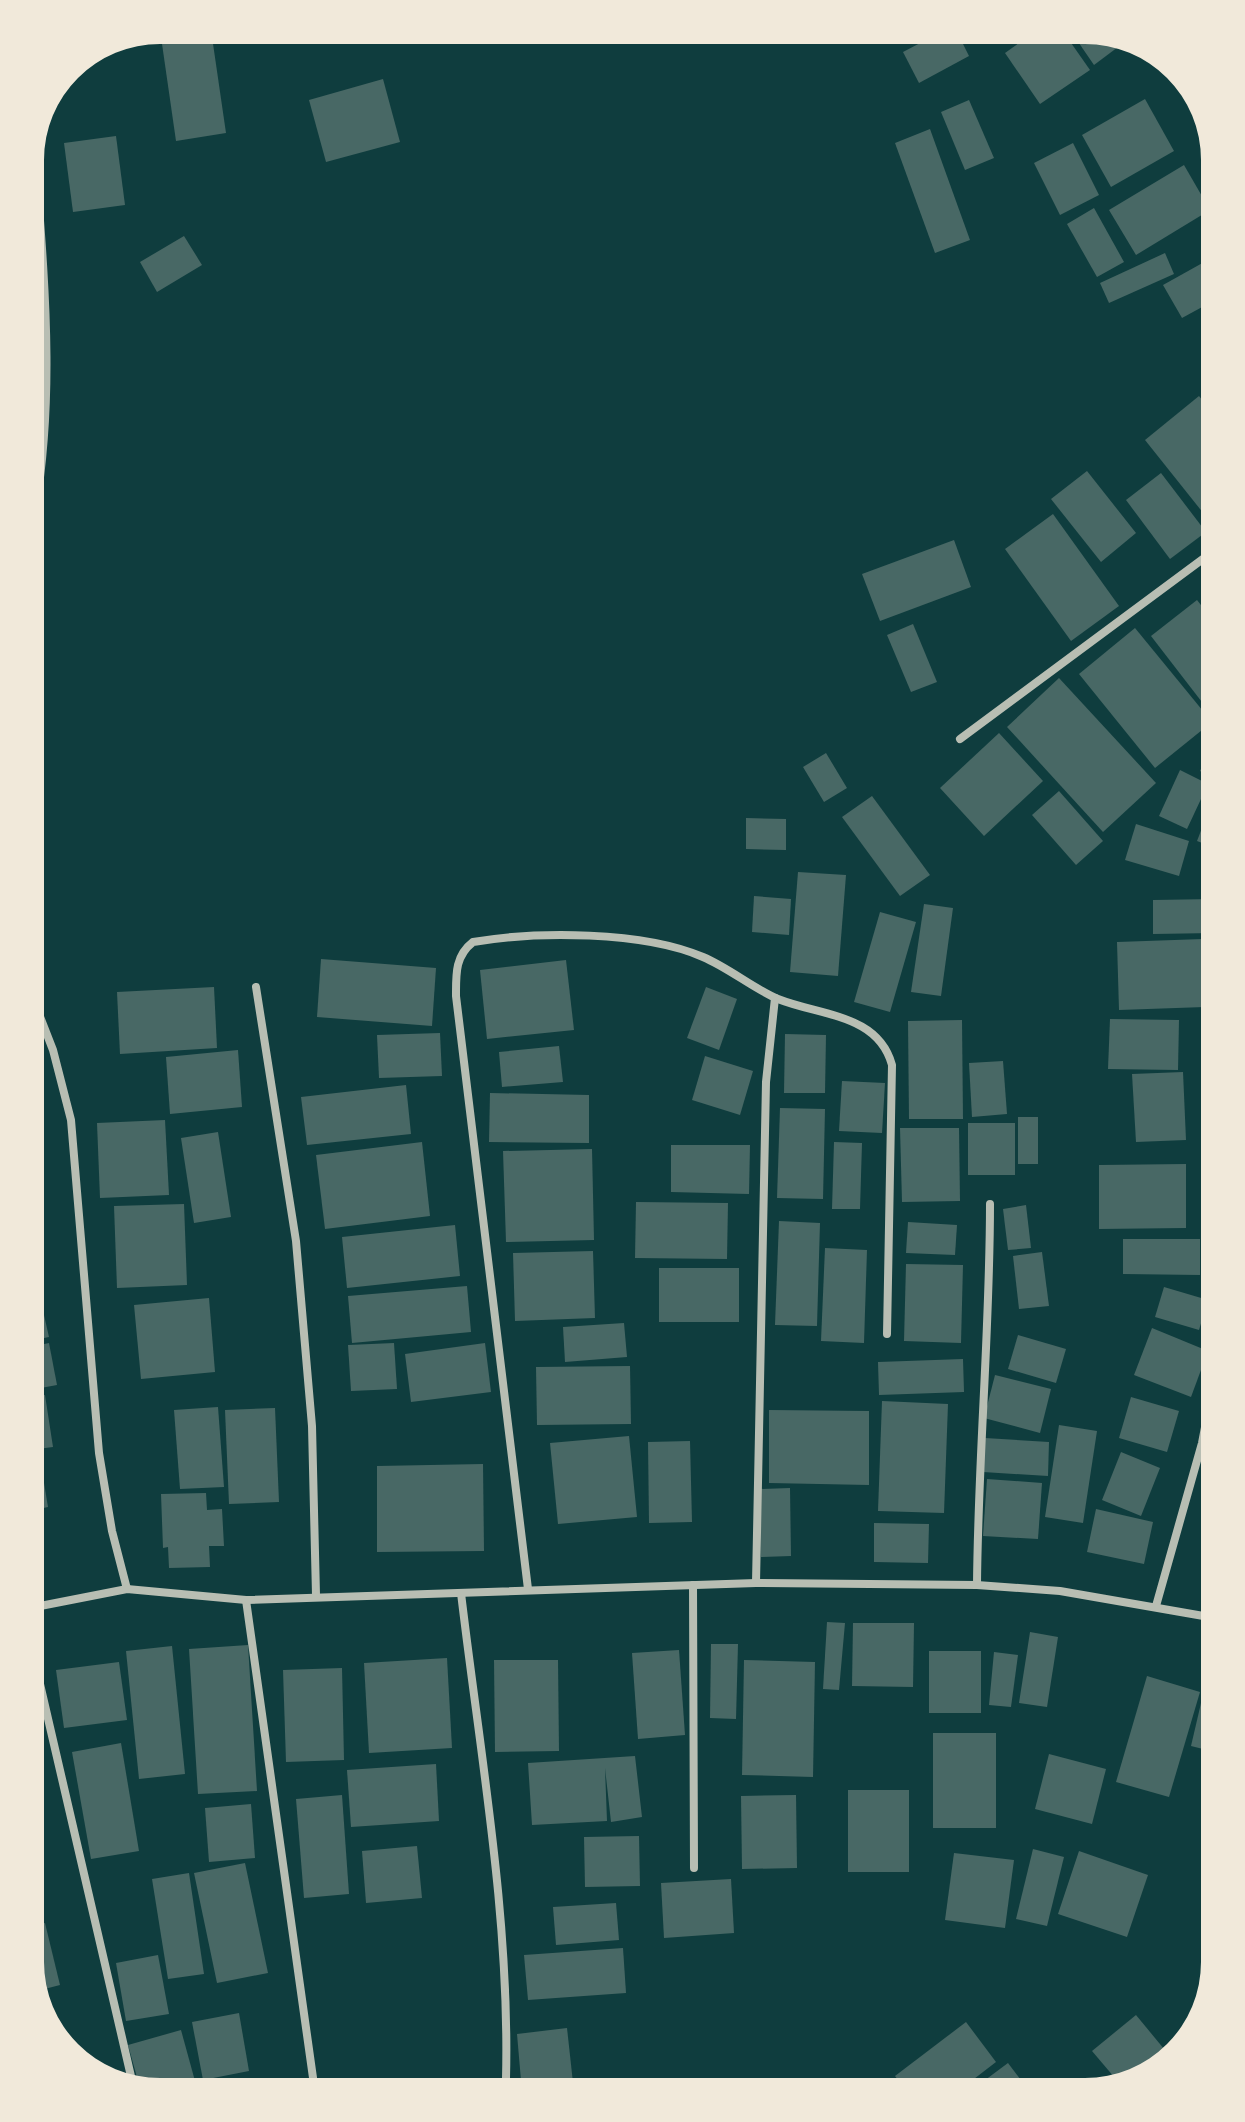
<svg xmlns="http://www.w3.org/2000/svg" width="1245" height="2122" font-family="Lora,serif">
<rect width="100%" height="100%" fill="#0f3d3e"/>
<g fill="#486865">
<path d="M 160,30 L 211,30 L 226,133 L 176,141 Z"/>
<path d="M 945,30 L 956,30 L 969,56 L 919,83 L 903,52 Z"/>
<path d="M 1037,30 L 1062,30 L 1090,70 L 1040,104 L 1005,53 Z"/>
<path d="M 1070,30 L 1094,30 L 1126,41 L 1094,65 Z"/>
<path d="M 383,79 L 400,142 L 326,162 L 309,100 Z"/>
<path d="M 1145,99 L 1174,151 L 1111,187 L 1082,135 Z"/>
<path d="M 969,100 L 994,158 L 965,170 L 941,112 Z"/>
<path d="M 930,129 L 970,240 L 935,253 L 895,143 Z"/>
<path d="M 116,136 L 125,205 L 73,212 L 64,143 Z"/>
<path d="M 1073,143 L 1099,195 L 1060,215 L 1034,163 Z"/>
<path d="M 1184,165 L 1210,210 L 1136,255 L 1109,210 Z"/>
<path d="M 1094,208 L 1124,262 L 1097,277 L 1067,224 Z"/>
<path d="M 184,236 L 202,265 L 157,292 L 140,262 Z"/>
<path d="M 1165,253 L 1174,274 L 1109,303 L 1100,283 Z"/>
<path d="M 1215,256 L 1215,300 L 1182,318 L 1163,285 Z"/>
<path d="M 1215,324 L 1215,350 L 1202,334 Z"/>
<path d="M 1199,396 L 1215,416 L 1215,514 L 1208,519 L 1145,440 Z"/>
<path d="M 1087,471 L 1136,533 L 1101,562 L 1051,499 Z"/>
<path d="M 1161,473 L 1206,532 L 1170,559 L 1126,500 Z"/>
<path d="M 1053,514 L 1119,606 L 1071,641 L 1005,549 Z"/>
<path d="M 954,540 L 971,587 L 880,621 L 862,574 Z"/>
<path d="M 1197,600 L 1215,623 L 1215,719 L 1151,636 Z"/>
<path d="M 913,624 L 937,682 L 911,692 L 887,635 Z"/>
<path d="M 1135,628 L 1212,722 L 1155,768 L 1079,674 Z"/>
<path d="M 1059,678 L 1156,783 L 1103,832 L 1007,727 Z"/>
<path d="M 999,733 L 1043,781 L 984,836 L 940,788 Z"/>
<path d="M 1215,741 L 1215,779 L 1200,771 Z"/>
<path d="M 826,753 L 847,788 L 824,802 L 803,767 Z"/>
<path d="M 1180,770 L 1208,784 L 1187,829 L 1159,816 Z"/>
<path d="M 1059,791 L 1103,841 L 1076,865 L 1032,815 Z"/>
<path d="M 1215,794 L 1215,848 L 1197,841 Z"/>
<path d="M 872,796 L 930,875 L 900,896 L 842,817 Z"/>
<path d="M 746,818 L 786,819 L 786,850 L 746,849 Z"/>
<path d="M 1136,824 L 1189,841 L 1179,876 L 1125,860 Z"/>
<path d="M 798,872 L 846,875 L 838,976 L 790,972 Z"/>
<path d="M 754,896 L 791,899 L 789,935 L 752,932 Z"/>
<path d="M 1215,899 L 1215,933 L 1153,934 L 1153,900 Z"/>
<path d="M 924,904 L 953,908 L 941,996 L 911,992 Z"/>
<path d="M 880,912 L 916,922 L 890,1012 L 854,1002 Z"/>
<path d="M 1203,939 L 1205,1007 L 1119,1010 L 1117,942 Z"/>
<path d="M 321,959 L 436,968 L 432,1026 L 317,1017 Z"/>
<path d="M 566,960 L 574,1030 L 487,1039 L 480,970 Z"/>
<path d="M 214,987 L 217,1048 L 120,1054 L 117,992 Z"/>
<path d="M 706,987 L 737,999 L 719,1050 L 687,1038 Z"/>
<path d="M 1110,1019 L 1179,1020 L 1178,1070 L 1108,1069 Z"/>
<path d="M 962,1020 L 963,1119 L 909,1119 L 908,1021 Z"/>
<path d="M 440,1033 L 442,1076 L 379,1078 L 377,1035 Z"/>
<path d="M 785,1034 L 826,1035 L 825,1093 L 784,1093 Z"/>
<path d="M 559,1046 L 563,1082 L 502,1087 L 499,1052 Z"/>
<path d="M 238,1050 L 242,1107 L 170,1114 L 166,1057 Z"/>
<path d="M 705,1056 L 753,1071 L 740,1115 L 692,1100 Z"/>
<path d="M 1003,1061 L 1007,1114 L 972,1117 L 969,1063 Z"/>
<path d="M 1183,1072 L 1186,1140 L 1136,1142 L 1132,1074 Z"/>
<path d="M 842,1081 L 885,1083 L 882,1133 L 839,1131 Z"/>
<path d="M 406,1085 L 411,1134 L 307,1145 L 301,1097 Z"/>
<path d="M 490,1093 L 589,1095 L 589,1143 L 489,1142 Z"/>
<path d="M 780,1108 L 825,1109 L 823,1199 L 777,1198 Z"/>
<rect x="1018" y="1117" width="20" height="47"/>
<path d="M 165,1120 L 169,1195 L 100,1198 L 97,1123 Z"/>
<rect x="968" y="1123" width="47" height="52"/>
<path d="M 900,1128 L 959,1128 L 960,1201 L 902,1202 Z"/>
<path d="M 218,1132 L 231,1217 L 194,1223 L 181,1138 Z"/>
<path d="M 422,1142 L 430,1216 L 325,1229 L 316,1155 Z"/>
<path d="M 834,1142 L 862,1143 L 860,1209 L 832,1209 Z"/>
<path d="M 671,1145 L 750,1145 L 749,1194 L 671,1192 Z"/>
<path d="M 592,1149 L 594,1240 L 506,1242 L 503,1151 Z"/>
<path d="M 1186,1164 L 1186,1228 L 1099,1229 L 1099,1165 Z"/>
<path d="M 636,1202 L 728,1203 L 727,1259 L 635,1258 Z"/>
<path d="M 184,1204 L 187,1285 L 117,1288 L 114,1206 Z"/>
<path d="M 1026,1205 L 1031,1248 L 1008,1250 L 1003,1209 Z"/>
<path d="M 779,1221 L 820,1223 L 817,1326 L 775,1325 Z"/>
<path d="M 908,1222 L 957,1225 L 955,1255 L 906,1253 Z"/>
<path d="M 455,1225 L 460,1276 L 347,1288 L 342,1237 Z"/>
<path d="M 1123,1239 L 1200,1239 L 1200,1275 L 1123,1274 Z"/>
<path d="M 825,1248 L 867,1250 L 864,1343 L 821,1341 Z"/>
<path d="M 593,1251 L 595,1318 L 515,1321 L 513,1253 Z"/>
<path d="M 1042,1252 L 1049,1306 L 1019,1309 L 1013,1256 Z"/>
<path d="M 906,1264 L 963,1265 L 961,1343 L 904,1341 Z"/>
<rect x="659" y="1268" width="80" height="54"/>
<path d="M 36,1280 L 49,1337 L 30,1341 L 30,1282 Z"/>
<path d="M 467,1286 L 471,1332 L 352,1343 L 348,1296 Z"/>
<path d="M 1164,1287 L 1208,1300 L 1199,1330 L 1155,1317 Z"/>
<path d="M 209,1298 L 215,1372 L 141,1379 L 134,1305 Z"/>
<path d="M 624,1323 L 627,1357 L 565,1362 L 563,1327 Z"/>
<path d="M 1152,1328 L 1208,1351 L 1191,1397 L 1134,1375 Z"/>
<path d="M 1018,1335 L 1066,1349 L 1056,1383 L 1008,1369 Z"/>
<path d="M 49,1343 L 57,1385 L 30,1390 L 30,1347 Z"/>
<path d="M 394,1343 L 397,1389 L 351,1391 L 348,1345 Z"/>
<path d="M 485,1343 L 491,1392 L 411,1402 L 405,1354 Z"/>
<path d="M 963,1359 L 964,1392 L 879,1395 L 878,1362 Z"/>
<path d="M 630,1366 L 631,1424 L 537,1425 L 536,1367 Z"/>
<path d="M 995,1375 L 1051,1389 L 1040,1433 L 984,1418 Z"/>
<path d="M 45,1395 L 53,1447 L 30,1450 L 30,1397 Z"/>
<path d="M 1131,1397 L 1179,1411 L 1167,1452 L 1119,1438 Z"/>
<path d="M 882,1401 L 948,1404 L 944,1513 L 878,1511 Z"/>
<path d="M 218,1407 L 224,1487 L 180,1489 L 174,1410 Z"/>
<path d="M 275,1408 L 279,1502 L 229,1504 L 225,1410 Z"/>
<path d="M 769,1410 L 869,1411 L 869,1485 L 769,1483 Z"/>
<path d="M 1059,1425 L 1097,1431 L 1083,1523 L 1045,1517 Z"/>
<path d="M 629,1436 L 637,1517 L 558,1524 L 550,1443 Z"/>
<path d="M 985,1438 L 1049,1442 L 1048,1476 L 983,1472 Z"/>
<path d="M 690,1441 L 692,1522 L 649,1523 L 648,1442 Z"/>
<path d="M 1121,1452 L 1160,1468 L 1141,1516 L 1102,1500 Z"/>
<path d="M 39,1453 L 48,1507 L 30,1511 L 30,1455 Z"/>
<path d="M 483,1464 L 484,1551 L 377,1552 L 377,1466 Z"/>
<path d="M 987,1479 L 1042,1483 L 1038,1539 L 983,1536 Z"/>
<path d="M 790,1488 L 791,1556 L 761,1557 L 760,1489 Z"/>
<path d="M 206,1493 L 207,1510 L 222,1509 L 224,1546 L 209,1546 L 210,1567 L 169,1568 L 168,1547 L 163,1548 L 161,1494 Z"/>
<path d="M 1096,1509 L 1153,1522 L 1144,1564 L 1087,1552 Z"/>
<path d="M 1213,1513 L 1215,1513 L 1215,1568 L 1207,1567 Z"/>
<path d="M 874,1523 L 929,1524 L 928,1563 L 874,1562 Z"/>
<path d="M 827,1622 L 845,1623 L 839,1690 L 823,1689 Z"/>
<path d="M 853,1623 L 914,1623 L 913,1687 L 852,1686 Z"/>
<path d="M 1030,1632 L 1058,1637 L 1047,1707 L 1019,1703 Z"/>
<path d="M 711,1644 L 738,1644 L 736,1719 L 710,1718 Z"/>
<path d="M 248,1645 L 257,1791 L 198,1794 L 189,1649 Z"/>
<path d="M 172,1646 L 185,1774 L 139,1779 L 126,1651 Z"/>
<path d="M 679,1650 L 685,1735 L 638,1739 L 632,1653 Z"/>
<rect x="929" y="1651" width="52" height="62"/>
<path d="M 994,1652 L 1018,1655 L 1011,1707 L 989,1705 Z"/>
<path d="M 447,1658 L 452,1748 L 369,1753 L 364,1663 Z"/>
<path d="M 494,1660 L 558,1660 L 559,1751 L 495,1752 Z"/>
<path d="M 744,1660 L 815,1662 L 813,1777 L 742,1775 Z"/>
<path d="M 119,1662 L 127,1720 L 64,1728 L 56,1670 Z"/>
<path d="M 342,1668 L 344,1760 L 286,1762 L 283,1670 Z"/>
<path d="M 1208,1673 L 1215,1675 L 1215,1752 L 1191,1746 Z"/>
<path d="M 1147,1676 L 1200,1692 L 1169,1797 L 1116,1782 Z"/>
<rect x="933" y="1733" width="63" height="95"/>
<path d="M 121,1743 L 139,1851 L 91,1859 L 72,1752 Z"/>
<path d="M 1049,1754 L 1106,1769 L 1092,1824 L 1035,1809 Z"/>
<path d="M 635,1756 L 642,1817 L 611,1822 L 605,1768 L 607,1821 L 532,1825 L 528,1763 Z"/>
<path d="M 436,1764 L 439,1821 L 351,1827 L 347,1770 Z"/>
<rect x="848" y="1790" width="61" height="82"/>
<path d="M 342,1795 L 349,1894 L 304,1898 L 296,1799 Z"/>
<path d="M 796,1795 L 797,1868 L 742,1869 L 741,1796 Z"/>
<path d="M 30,1798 L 42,1839 L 30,1842 Z"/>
<path d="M 251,1804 L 255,1858 L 209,1862 L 205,1808 Z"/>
<path d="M 639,1836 L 640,1886 L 585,1887 L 584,1837 Z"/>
<path d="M 417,1846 L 422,1898 L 366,1903 L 362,1851 Z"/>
<path d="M 1033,1849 L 1064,1857 L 1047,1926 L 1016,1919 Z"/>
<path d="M 1079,1851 L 1148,1875 L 1127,1937 L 1058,1914 Z"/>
<path d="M 954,1853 L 1014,1860 L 1005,1928 L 945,1920 Z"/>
<path d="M 245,1863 L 268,1973 L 217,1983 L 194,1873 Z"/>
<path d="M 189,1873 L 204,1974 L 168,1979 L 152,1879 Z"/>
<path d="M 731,1879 L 734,1933 L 664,1938 L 661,1883 Z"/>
<path d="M 616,1903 L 619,1940 L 556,1945 L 553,1907 Z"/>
<path d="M 45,1923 L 60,1985 L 37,1991 L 30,1962 L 30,1926 Z"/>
<path d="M 623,1948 L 626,1993 L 528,2000 L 524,1955 Z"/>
<path d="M 158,1955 L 169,2014 L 126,2021 L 116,1963 Z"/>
<path d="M 239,2013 L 249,2071 L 203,2080 L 192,2022 Z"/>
<path d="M 1136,2015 L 1169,2055 L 1142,2079 L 1120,2084 L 1092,2051 Z"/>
<path d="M 966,2022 L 996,2062 L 957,2092 L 907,2092 L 895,2076 Z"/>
<path d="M 567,2028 L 574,2092 L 522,2092 L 517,2034 Z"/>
<path d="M 181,2030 L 198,2092 L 152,2092 L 140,2088 L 128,2045 Z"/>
<path d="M 1008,2063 L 1030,2092 L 969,2092 Z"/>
</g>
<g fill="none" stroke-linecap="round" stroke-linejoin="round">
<g stroke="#b8beb3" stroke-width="8">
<path d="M 30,537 C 58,407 44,274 34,143"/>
<path d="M 960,739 L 1215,550"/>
<path d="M 256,987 L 296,1241 L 312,1426 L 316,1595"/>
<path d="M 30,991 L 53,1050 L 71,1120 L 99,1453 L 112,1531 L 127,1589"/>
<path d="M 756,1583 L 766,1082 L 775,998"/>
<path d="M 693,1585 L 694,1868"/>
<path d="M 977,1585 C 978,1458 990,1331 990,1204"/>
<path d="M 528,1589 L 456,996 C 456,974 455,956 473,942 C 537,931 643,931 703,957 C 729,968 754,989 778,999 C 821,1016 878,1014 892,1065 L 887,1334"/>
<path d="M 461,1593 C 480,1754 510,1917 506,2079"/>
<path d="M 246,1600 L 315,2092"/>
<path d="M 1156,1606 L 1202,1443 L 1215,1375"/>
<path d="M 30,1608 L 127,1589 L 246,1600 L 756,1583 L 977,1585 L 1060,1591 L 1215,1618"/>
<path d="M 30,1641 L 133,2085"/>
</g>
</g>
<path d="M0 0H1245V2122H0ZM160 44H1085A116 116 0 0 1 1201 160V1962A116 116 0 0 1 1085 2078H160A116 116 0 0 1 44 1962V160A116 116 0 0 1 160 44Z" fill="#f1e9da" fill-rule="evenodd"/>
</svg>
